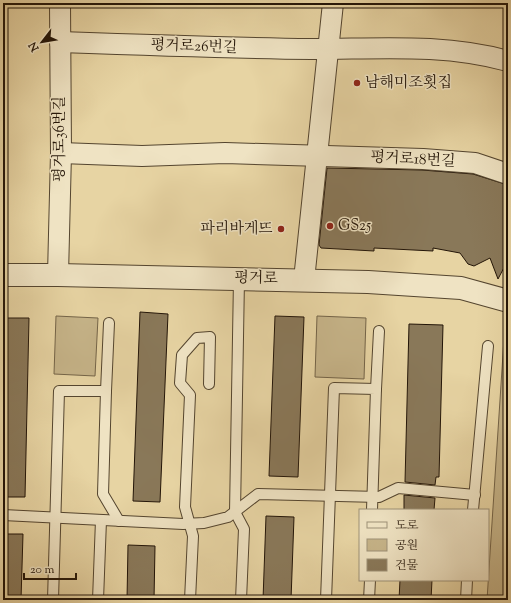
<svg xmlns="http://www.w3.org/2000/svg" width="511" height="603" font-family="'Sorts Mill Goudy','Noto Serif KR',serif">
<rect width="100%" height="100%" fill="#e7d4a3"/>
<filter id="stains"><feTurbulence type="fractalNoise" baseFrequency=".005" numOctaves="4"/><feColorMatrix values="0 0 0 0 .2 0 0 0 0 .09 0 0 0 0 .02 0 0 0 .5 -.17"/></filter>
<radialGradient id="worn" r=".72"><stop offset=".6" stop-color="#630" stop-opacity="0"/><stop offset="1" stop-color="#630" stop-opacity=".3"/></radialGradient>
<g fill="#c6b489" stroke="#746448">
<path d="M 56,316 L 98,318 L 95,376 L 54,374 Z"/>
<path d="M 317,316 L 366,318 L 364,379 L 315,377 Z"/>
<path d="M 505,323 L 508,324 L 508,600 L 487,600 Z"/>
</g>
<g fill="#897859" stroke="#231508">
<path d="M 327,168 L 422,170 L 473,174 L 508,185 L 508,260 L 498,279 L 490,258 L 474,266 L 468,264 L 460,253 L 433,248 L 433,251 L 374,248 L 374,251 L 321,248 L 319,245 Z"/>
<path d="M 140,312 L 168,314 L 160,502 L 133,501 Z"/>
<path d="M 275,316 L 304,317 L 298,477 L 269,476 Z"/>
<path d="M 3,318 L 29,318 L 25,497 L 3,497 Z"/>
<path d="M 409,324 L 443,325 L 439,477 L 436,477 L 435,485 L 405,482 Z"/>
<path d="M 404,495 L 435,498 L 434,510 L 404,510 Z"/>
<path d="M 266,516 L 294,517 L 291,600 L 263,600 Z"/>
<path d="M 3,534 L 23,534 L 21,600 L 3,600 Z"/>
<path d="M 128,545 L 155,546 L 154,600 L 127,600 Z"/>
<path d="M 400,580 L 432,580 L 431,600 L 399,600 Z"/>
</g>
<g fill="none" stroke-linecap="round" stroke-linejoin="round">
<defs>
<g id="service">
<path d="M 239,279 L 235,512 L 244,529 L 241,600"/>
<path d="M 376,389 L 379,331"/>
<path d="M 106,391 L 109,323"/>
<path d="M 473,510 L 488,346"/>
<path d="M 3,515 L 183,524 L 204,523 L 228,517 L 258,494 L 379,497 L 398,488 L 475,495"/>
<path d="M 53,600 L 59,391 L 106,391 L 103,494 L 119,521"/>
<path d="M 98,600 L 101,520"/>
<path d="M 190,600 L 193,536 L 185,507 L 190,395 L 180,383 L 182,355 L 197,338 L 210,337 L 209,384"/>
<path d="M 326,600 L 334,388 L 376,389 L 372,510"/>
<path d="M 369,600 L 370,580"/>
<path d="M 466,600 L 467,580"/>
</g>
<g id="minor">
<path d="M 60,42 C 144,45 228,48 312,49 C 378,49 443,43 508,61"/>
<path d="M 61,153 L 142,156 L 225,153 L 423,159 L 475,163 L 508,174"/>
<path d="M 58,275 L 61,153 L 60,3"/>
<path d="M 304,280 L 333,3"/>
</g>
<path id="tertiary" d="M 3,275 L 58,275 L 368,282 L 461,288 L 508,301"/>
</defs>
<use href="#service" stroke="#54452f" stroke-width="12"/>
<use href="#minor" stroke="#54452f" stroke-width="22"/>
<use href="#tertiary" stroke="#54452f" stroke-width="24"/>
<use href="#service" stroke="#efe3c3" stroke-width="10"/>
<use href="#minor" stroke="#efe3c3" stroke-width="20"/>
<use href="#tertiary" stroke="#efe3c3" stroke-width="22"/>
</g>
<g fill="#8f2418" stroke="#efe3c3" stroke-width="1.5">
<circle cx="357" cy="83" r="4"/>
<circle cx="330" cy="226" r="4"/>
<circle cx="281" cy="229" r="4"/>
</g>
<g text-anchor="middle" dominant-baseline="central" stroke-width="3" stroke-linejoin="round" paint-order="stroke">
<g font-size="15" fill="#231508" stroke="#efe3c3">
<text transform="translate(194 47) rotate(2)">평거로26번길</text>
<text transform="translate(60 139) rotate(-90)">평거로36번길</text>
<text transform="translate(413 160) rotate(3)">평거로18번길</text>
<text transform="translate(256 279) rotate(1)">평거로</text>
</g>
<g font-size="15" fill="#231508" stroke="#efe3c3" text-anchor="start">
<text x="365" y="83">남해미조횟집</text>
<text x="338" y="226">GS25</text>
<text x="273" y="229" text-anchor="end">파리바게뜨</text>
</g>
</g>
<rect width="511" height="603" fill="none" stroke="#e7d4a3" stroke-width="16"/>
<rect x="4" y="4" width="503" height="595" fill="none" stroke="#231508" stroke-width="2"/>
<rect x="8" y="8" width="495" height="587" fill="none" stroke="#231508"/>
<rect x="359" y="509" width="130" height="72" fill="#efe3c3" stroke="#9d9178"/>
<rect x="367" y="522" width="20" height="6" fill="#efe3c3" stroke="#9d9178"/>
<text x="395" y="529" font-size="12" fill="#231508">도로</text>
<rect x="367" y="539" width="20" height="12" fill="#c6b489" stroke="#9d9178"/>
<text x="395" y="549" font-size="12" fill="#231508">공원</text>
<rect x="367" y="559" width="20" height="12" fill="#897859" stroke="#9d9178"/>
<text x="395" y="569" font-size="12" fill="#231508">건물</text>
<g transform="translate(42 42) rotate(239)" stroke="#efe3c3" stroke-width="3" paint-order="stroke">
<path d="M0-3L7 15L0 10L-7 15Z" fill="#231508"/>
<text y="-6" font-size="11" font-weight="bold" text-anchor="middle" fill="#231508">N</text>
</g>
<path d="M24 573v6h52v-6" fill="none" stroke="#231508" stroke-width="2"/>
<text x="30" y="573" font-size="12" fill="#231508" stroke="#efe3c3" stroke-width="3" paint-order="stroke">20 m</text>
<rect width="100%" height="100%" filter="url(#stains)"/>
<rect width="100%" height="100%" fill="url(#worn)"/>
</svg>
